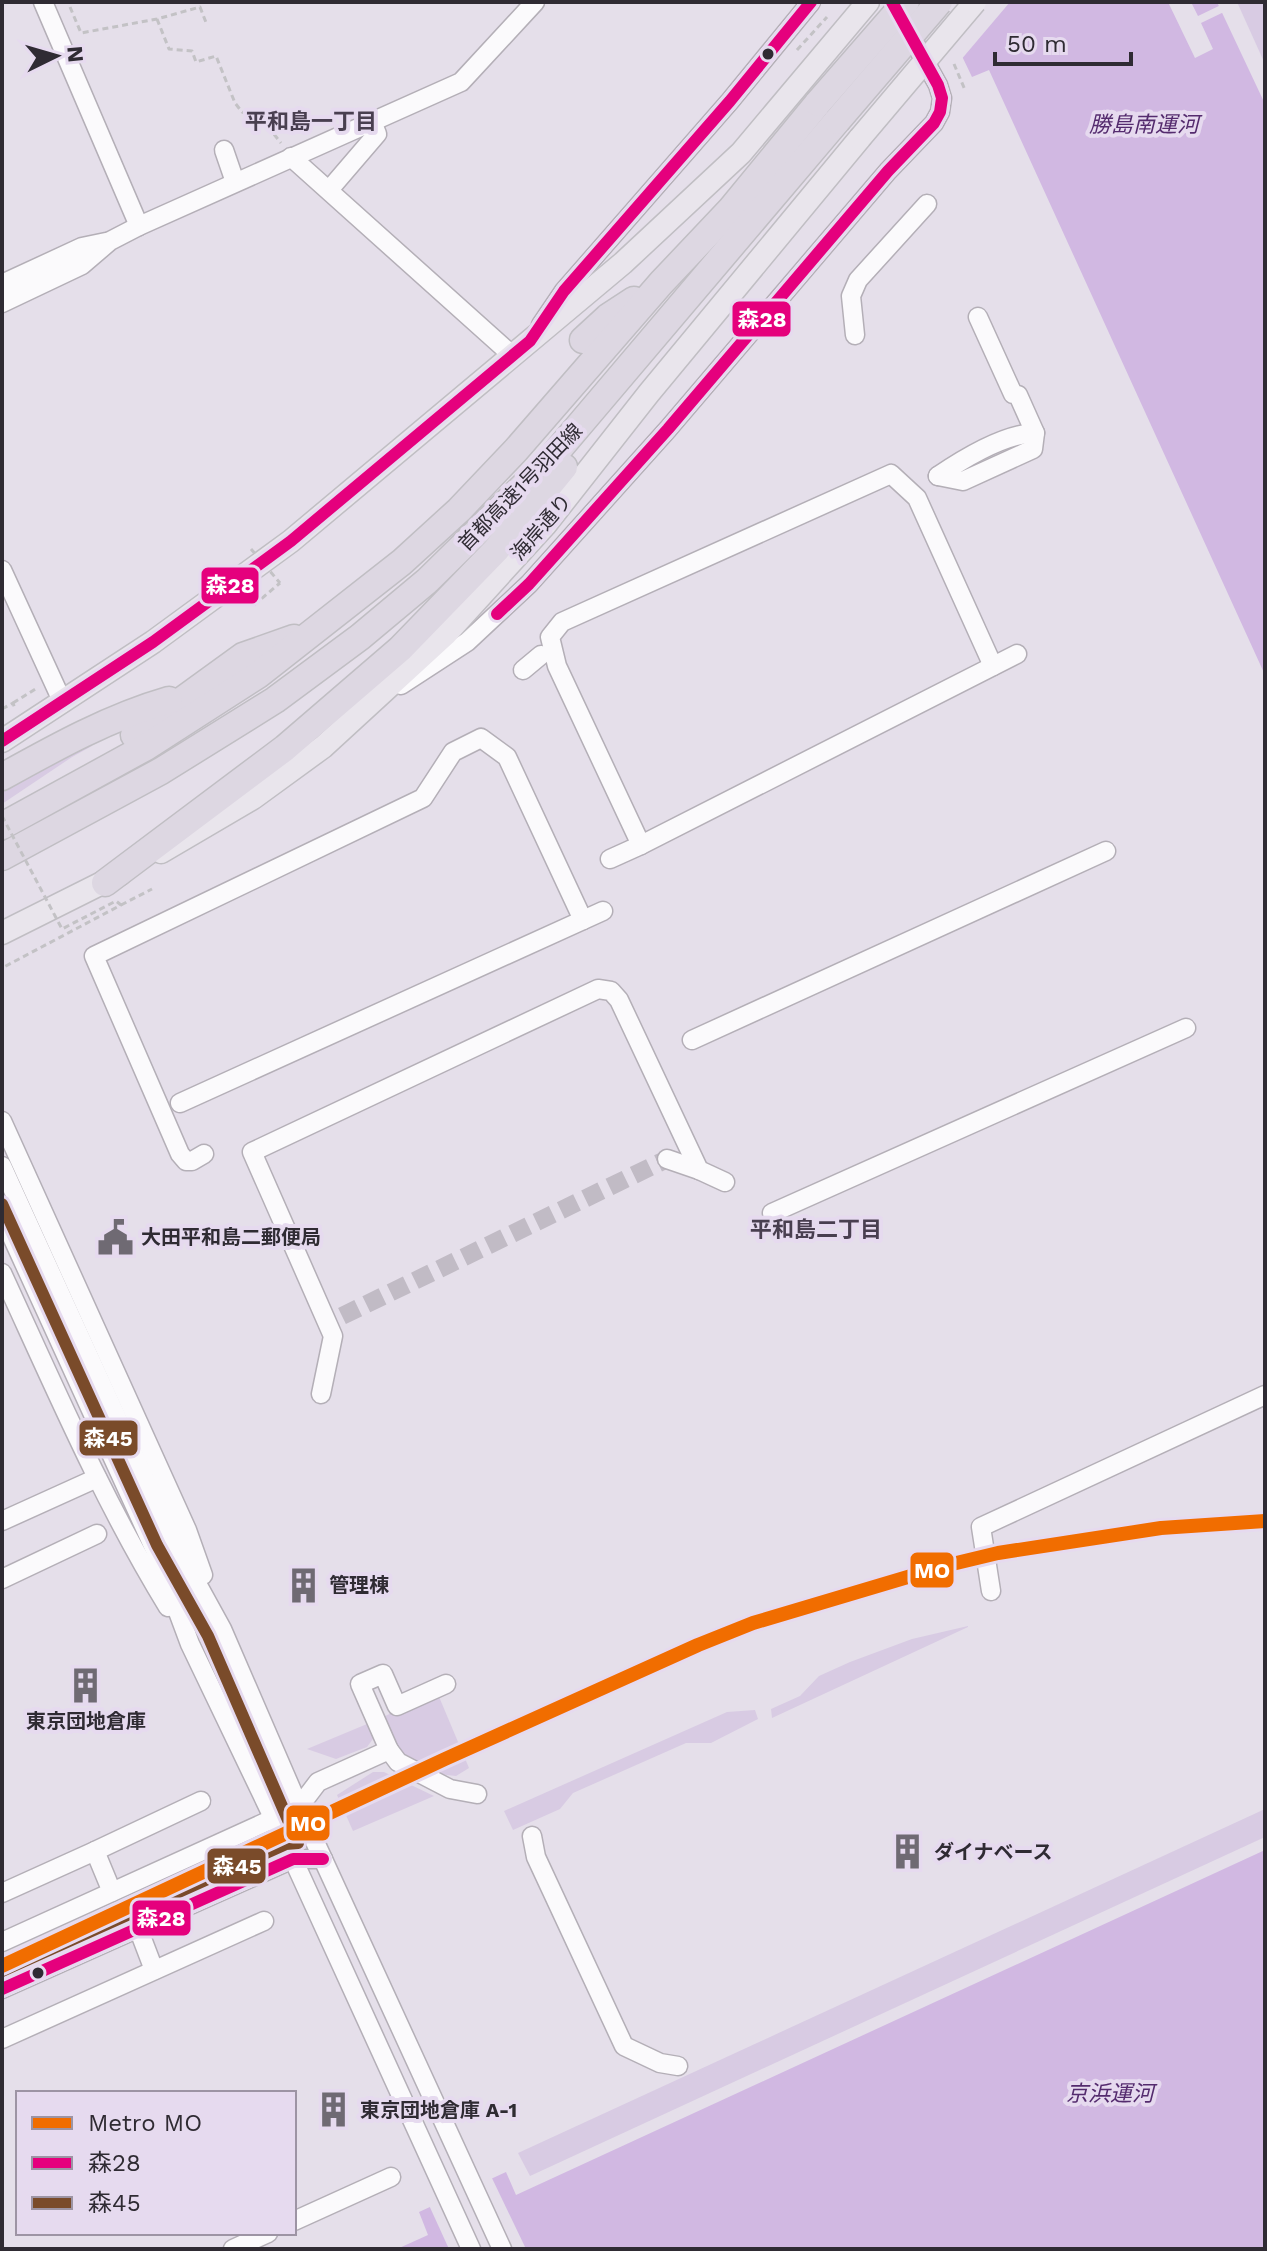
<svg xmlns="http://www.w3.org/2000/svg" width="1267" height="2251" font-family="'Work Sans','Noto Sans JP',sans-serif">
<rect width="100%" height="100%" fill="#e5dfea"/>
<g fill="#d8cbe3">
<path d="M 1237,2 L 1265,2 L 1265,64 Z"/>
<path d="M 92,746 L 72,757 L 2,804 L 2,790 L 70,750 Z"/>
<path d="M 968,1626 L 968,1627 L 772,1718 L 771,1709 L 800,1696 L 819,1676 L 850,1662 L 912,1639 Z"/>
<path d="M 437,1692 L 469,1768 L 456,1776 L 438,1774 L 390,1747 L 383,1717 Z"/>
<path d="M 755,1710 L 758,1719 L 711,1743 L 686,1743 L 573,1793 L 560,1809 L 513,1830 L 504,1811 L 727,1712 Z"/>
<path d="M 367,1724 L 378,1732 L 367,1747 L 336,1759 L 307,1749 Z"/>
<path d="M 373,1772 L 384,1772 L 434,1796 L 353,1831 L 337,1795 Z"/>
<path d="M 1265,1809 L 1265,1837 L 530,2176 L 518,2153 Z"/>
</g>
<g fill="#d1b8e2">
<path d="M 936,2 L 1217,2 L 1265,104 L 1265,675 L 989,70 L 972,77 Z"/>
<path d="M 1265,1850 L 1265,2249 L 397,2249 L 428,2235 L 419,2212 L 506,2172 L 516,2195 Z"/>
</g>
<g fill="#e5dfea">
<path d="M 932,2 L 1010,2 L 960,61 Z"/>
<path d="M 1168,2 L 1191,2 L 1198,16 L 1223,4 L 1226,11 L 1201,23 L 1213,49 L 1195,58 Z"/>
<path d="M 490,2174 L 526,2249 L 449,2249 L 428,2203 Z"/>
</g>
<g fill="none" stroke-linecap="round" stroke-linejoin="round">
<path stroke="#c1bbc5" stroke-width="18" stroke-dasharray="18 9" stroke-linecap="butt" d="M 342,1316 L 667,1159"/>
<defs>
<g id="minor">
<path d="M 43,2 L 139,226"/>
<path d="M 224,150 L 235,182"/>
<path d="M 291,157 L 513,356"/>
<path d="M 329,190 L 377,134 L 372,121"/>
<path d="M 2,284 L 82,247 L 106,242"/>
<path d="M 2,303 L 82,265 L 110,241 L 139,226 L 461,82 L 535,2"/>
<path d="M 541,325 L 564,291 L 730,101 L 811,2"/>
<path d="M 855,335 L 851,296 L 858,280 L 927,204"/>
<path d="M 938,476 L 963,481 L 1033,449 L 1035,433 L 1018,395 L 1013,394 L 978,317"/>
<path d="M 938,476 C 963,459 1004,434 1035,433"/>
<path d="M 2,570 L 63,703"/>
<path d="M 523,670 L 541,655"/>
<path d="M 401,685 L 467,642 L 529,584 L 668,429 L 888,171 L 934,123 L 940,112 L 942,98 L 938,85 L 907,29"/>
<path d="M 641,845 L 1017,654"/>
<path d="M 610,859 L 641,845 L 557,666 L 550,637 L 562,622 L 891,474 L 917,498 L 993,666"/>
<path d="M 692,1040 L 1106,851"/>
<path d="M 180,1103 L 603,911"/>
<path d="M 2,1121 L 187,1530 L 203,1575"/>
<path d="M 204,1154 L 192,1161 L 186,1161 L 180,1154 L 94,956 L 423,798 L 453,752 L 481,738 L 507,757 L 583,920"/>
<path d="M 667,1159 L 699,1170"/>
<path d="M 2,1166 L 172,1538 L 222,1629 L 299,1807 L 502,2249"/>
<path d="M 772,1213 L 1186,1028"/>
<path d="M 2,1215 L 155,1550 L 190,1644 L 293,1859 L 471,2249"/>
<path d="M 2,1273 C 54,1386 103,1501 168,1607"/>
<path d="M 321,1394 L 333,1336 L 252,1152 L 598,989 L 611,991 L 619,1000 L 699,1170 L 725,1182"/>
<path d="M 2,1521 L 97,1478"/>
<path d="M 2,1579 L 97,1534"/>
<path d="M 991,1591 L 981,1527 L 1265,1395"/>
<path d="M 389,1750 L 360,1684 L 383,1674 L 397,1706 L 446,1684"/>
<path d="M 532,1836 L 536,1857 L 624,2046 L 660,2063 L 678,2066"/>
<path d="M 95,1851 L 201,1801"/>
<path d="M 2,1893 L 95,1851 L 112,1892"/>
<path d="M 138,1928 L 154,1970"/>
<path d="M 2,1942 L 299,1807 L 318,1782 L 389,1750 L 398,1762 L 450,1789 L 477,1794"/>
<path d="M 2,1989 L 293,1859 L 323,1859"/>
<path d="M 2,2039 L 264,1921"/>
<path d="M 294,2221 L 391,2177"/>
<path d="M 233,2249 L 268,2233"/>
</g>
<g id="major">
<path d="M 2,741 L 153,642 L 291,541 L 623,263 L 741,153 L 868,2"/>
<path d="M 161,852 L 253,798 L 323,747 L 445,635 L 546,524 L 649,393 L 860,138"/>
<path d="M 2,933 L 120,874"/>
</g>
<g id="highway">
<path d="M 583,340 L 608,317 L 634,300"/>
<path d="M 134,735 L 243,656 L 294,638"/>
<path d="M 2,777 C 56,747 110,717 169,700"/>
<path d="M 2,826 L 146,747 L 258,675 L 402,562 L 459,510 L 516,450 L 661,283 L 731,209 L 818,103"/>
<path d="M 2,857 L 161,771 L 275,700 L 360,637 L 427,581 L 548,462 L 837,121"/>
<path d="M 105,883 L 285,748 L 400,649 L 496,550 L 564,467"/>
</g>
</defs>
<use href="#minor" stroke="#b4afb7" stroke-width="21"/>
<use href="#major" stroke="#c0bec3" stroke-width="25"/>
<use href="#highway" stroke="#c0bec3" stroke-width="29"/>
<g stroke="#c3c2c5" stroke-width="3" stroke-dasharray="6 4" stroke-linecap="butt">
<path d="M 70,7 L 81,33 L 157,19 L 200,7 L 207,25"/>
<path d="M 157,19 L 169,49 L 192,51 L 196,62 L 216,56 L 235,103 L 242,112 L 265,123 L 281,143"/>
<path d="M 797,50 L 827,17"/>
<path d="M 954,64 L 965,90"/>
<path d="M 254,605 L 280,583"/>
<path d="M 13,703 L 37,688"/>
<path d="M 2,709 L 13,703 L 15,709"/>
<path d="M 121,905 L 152,889"/>
</g>
<use href="#minor" stroke="#fbfafc" stroke-width="18"/>
<use href="#major" stroke="#e9e5ec" stroke-width="22"/>
<use href="#highway" stroke="#ddd7e2" stroke-width="26"/>
<defs>
<path id="major-bridge" d="M 860,138 L 975,2"/>
<g id="highway-bridge">
<path d="M 818,103 L 906,2"/>
<path d="M 837,121 L 939,2"/>
</g>
</defs>
<use href="#major-bridge" stroke="#c0bec3" stroke-width="25" stroke-linecap="butt"/>
<use href="#highway-bridge" stroke="#c0bec3" stroke-width="29" stroke-linecap="butt"/>
<g stroke="#c3c2c5" stroke-width="3" stroke-dasharray="6 4" stroke-linecap="butt">
<path d="M 251,549 L 280,583"/>
<path d="M 2,816 L 62,929 L 116,901 L 121,905 L 2,968"/>
</g>
<use href="#major-bridge" stroke="#e9e5ec" stroke-width="22"/>
<use href="#highway-bridge" stroke="#ddd7e2" stroke-width="26"/>
<defs>
<g id="bus-1">
<path d="M 497,614 L 529,584 L 668,429 L 888,171 L 934,123 L 940,112 L 942,98 L 938,85 L 892,2"/>
<path d="M 2,741 L 153,642 L 291,541 L 530,341 L 564,291 L 730,101 L 811,2"/>
<path d="M 2,1989 L 293,1859 L 323,1859"/>
</g>
<path id="bus-2" d="M 2,1204 L 157,1545 L 208,1636 L 298,1843 L 286,1844 L 2,1971"/>
</defs>
<use href="#bus-1" stroke="#e6daef" stroke-width="18"/>
<use href="#bus-2" stroke="#e6daef" stroke-width="18"/>
<use href="#bus-1" stroke="#e5007d" stroke-width="12"/>
<use href="#bus-2" stroke="#7a4b2a" stroke-width="12"/>
<defs>
<path id="metro-1" d="M 2,1966 L 445,1759 L 698,1645 L 753,1623 L 948,1565 L 998,1553 L 1161,1528 L 1265,1521"/>
</defs>
<use href="#metro-1" stroke="#e6daef" stroke-width="20"/>
<use href="#metro-1" stroke="#f16d00" stroke-width="14"/>
</g>
<defs>
<symbol id="civic-bare" viewBox="-9 -9 18 18"><path d="M-.6-6.5H3V-4.5H.6V-3L4-1V1h2V6H-6V1h2V-1L-.6-3ZM-1.2 2.5V6h2.4V2.5Z" fill="#6f6a73" stroke="#e6daef" stroke-width="2.5" paint-order="stroke"/></symbol>
<symbol id="building-bare" viewBox="-9 -9 18 18"><path d="M-4-6H4V6H1V3H-1V6H-4ZM-2.5-4.3h1.7v1.8h-1.7ZM.8-4.3h1.7v1.8H.8ZM-2.5-1h1.7V.8h-1.7ZM.8-1h1.7V.8H.8Z" fill="#6f6a73" stroke="#e6daef" stroke-width="2.5" paint-order="stroke"/></symbol>
</defs>
<g fill-rule="evenodd">
<use href="#civic-bare" x="90" y="1212" width="51" height="51"/>
<use href="#building-bare" x="278" y="1560" width="51" height="51"/>
<use href="#building-bare" x="60" y="1660" width="51" height="51"/>
<use href="#building-bare" x="882" y="1826" width="51" height="51"/>
<use href="#building-bare" x="308" y="2084" width="51" height="51"/>
</g>
<g fill="#2f2b33" stroke="#e6daef" stroke-width="3">
<circle cx="768" cy="54" r="7"/>
<circle cx="38" cy="1973" r="7"/>
</g>
<g text-anchor="middle" dominant-baseline="central" stroke-width="8" stroke-linejoin="round" paint-order="stroke">
<g font-size="20" fill="#2f2b33" stroke="#e6daef">
<text transform="translate(520 487) rotate(-46)">首都高速1号羽田線</text>
<text transform="translate(541 527) rotate(-49)">海岸通り</text>
</g>
<g font-size="20" font-weight="bold" fill="#2f2b33" stroke="#e6daef" text-anchor="start">
<text x="141" y="1237">大田平和島二郵便局</text>
<text x="329" y="1585">管理棟</text>
<text x="86" y="1721" text-anchor="middle">東京団地倉庫</text>
<text x="934" y="1852">ダイナベース</text>
<text x="360" y="2110">東京団地倉庫 A-1</text>
</g>
<g font-size="22" font-weight="bold" fill="#493f50" stroke="#e6daef">
<text x="311" y="121">平和島一丁目</text>
<text x="816" y="1229">平和島二丁目</text>
</g>
<g font-size="22" font-style="italic" fill="#542b6e" stroke="#e6daef">
<text x="1144" y="124">勝島南運河</text>
<text x="1110" y="2093">京浜運河</text>
</g>
</g>
<g stroke="#e6daef" stroke-width="3">
<rect x="731" y="300" width="61" height="38" rx="8" fill="#e5007d"/>
<rect x="200" y="566" width="60" height="39" rx="8" fill="#e5007d"/>
<rect x="78" y="1419" width="61" height="38" rx="8" fill="#7a4b2a"/>
<rect x="909" y="1551" width="46" height="38" rx="8" fill="#f16d00"/>
<rect x="285" y="1804" width="46" height="38" rx="8" fill="#f16d00"/>
<rect x="206" y="1847" width="61" height="38" rx="8" fill="#7a4b2a"/>
<rect x="131" y="1899" width="61" height="38" rx="8" fill="#e5007d"/>
</g>
<g font-size="22" text-anchor="middle" font-weight="bold" fill="#fff">
<text x="762" y="327">森28</text>
<text x="230" y="593">森28</text>
<text x="108" y="1446">森45</text>
<text x="932" y="1578">MO</text>
<text x="308" y="1831">MO</text>
<text x="237" y="1874">森45</text>
<text x="161" y="1926">森28</text>
</g>
<rect width="1267" height="2251" fill="none" stroke="#2f2b33" stroke-width="8"/>
<rect x="16" y="2091" width="280" height="144" fill="#e6daef" stroke="#9d94a4" stroke-width="2"/>
<rect x="32" y="2117" width="40" height="12" fill="#f16d00" stroke="#9d94a4" stroke-width="2"/>
<text x="88" y="2131" font-size="24" fill="#2f2b33">Metro MO</text>
<rect x="32" y="2157" width="40" height="12" fill="#e5007d" stroke="#9d94a4" stroke-width="2"/>
<text x="88" y="2171" font-size="24" fill="#2f2b33">森28</text>
<rect x="32" y="2197" width="40" height="12" fill="#7a4b2a" stroke="#9d94a4" stroke-width="2"/>
<text x="88" y="2211" font-size="24" fill="#2f2b33">森45</text>
<g transform="translate(56 56) rotate(85)" stroke="#e6daef" stroke-width="6" paint-order="stroke">
<path d="M0-6L14 30L0 20L-14 30Z" fill="#2f2b33"/>
<text y="-12" font-size="22" font-weight="bold" text-anchor="middle" fill="#2f2b33">N</text>
</g>
<path d="M995 52v12h136v-12" fill="none" stroke="#2f2b33" stroke-width="4"/>
<text x="1007" y="52" font-size="24" fill="#2f2b33" stroke="#e6daef" stroke-width="6" paint-order="stroke">50 m</text>
</svg>
